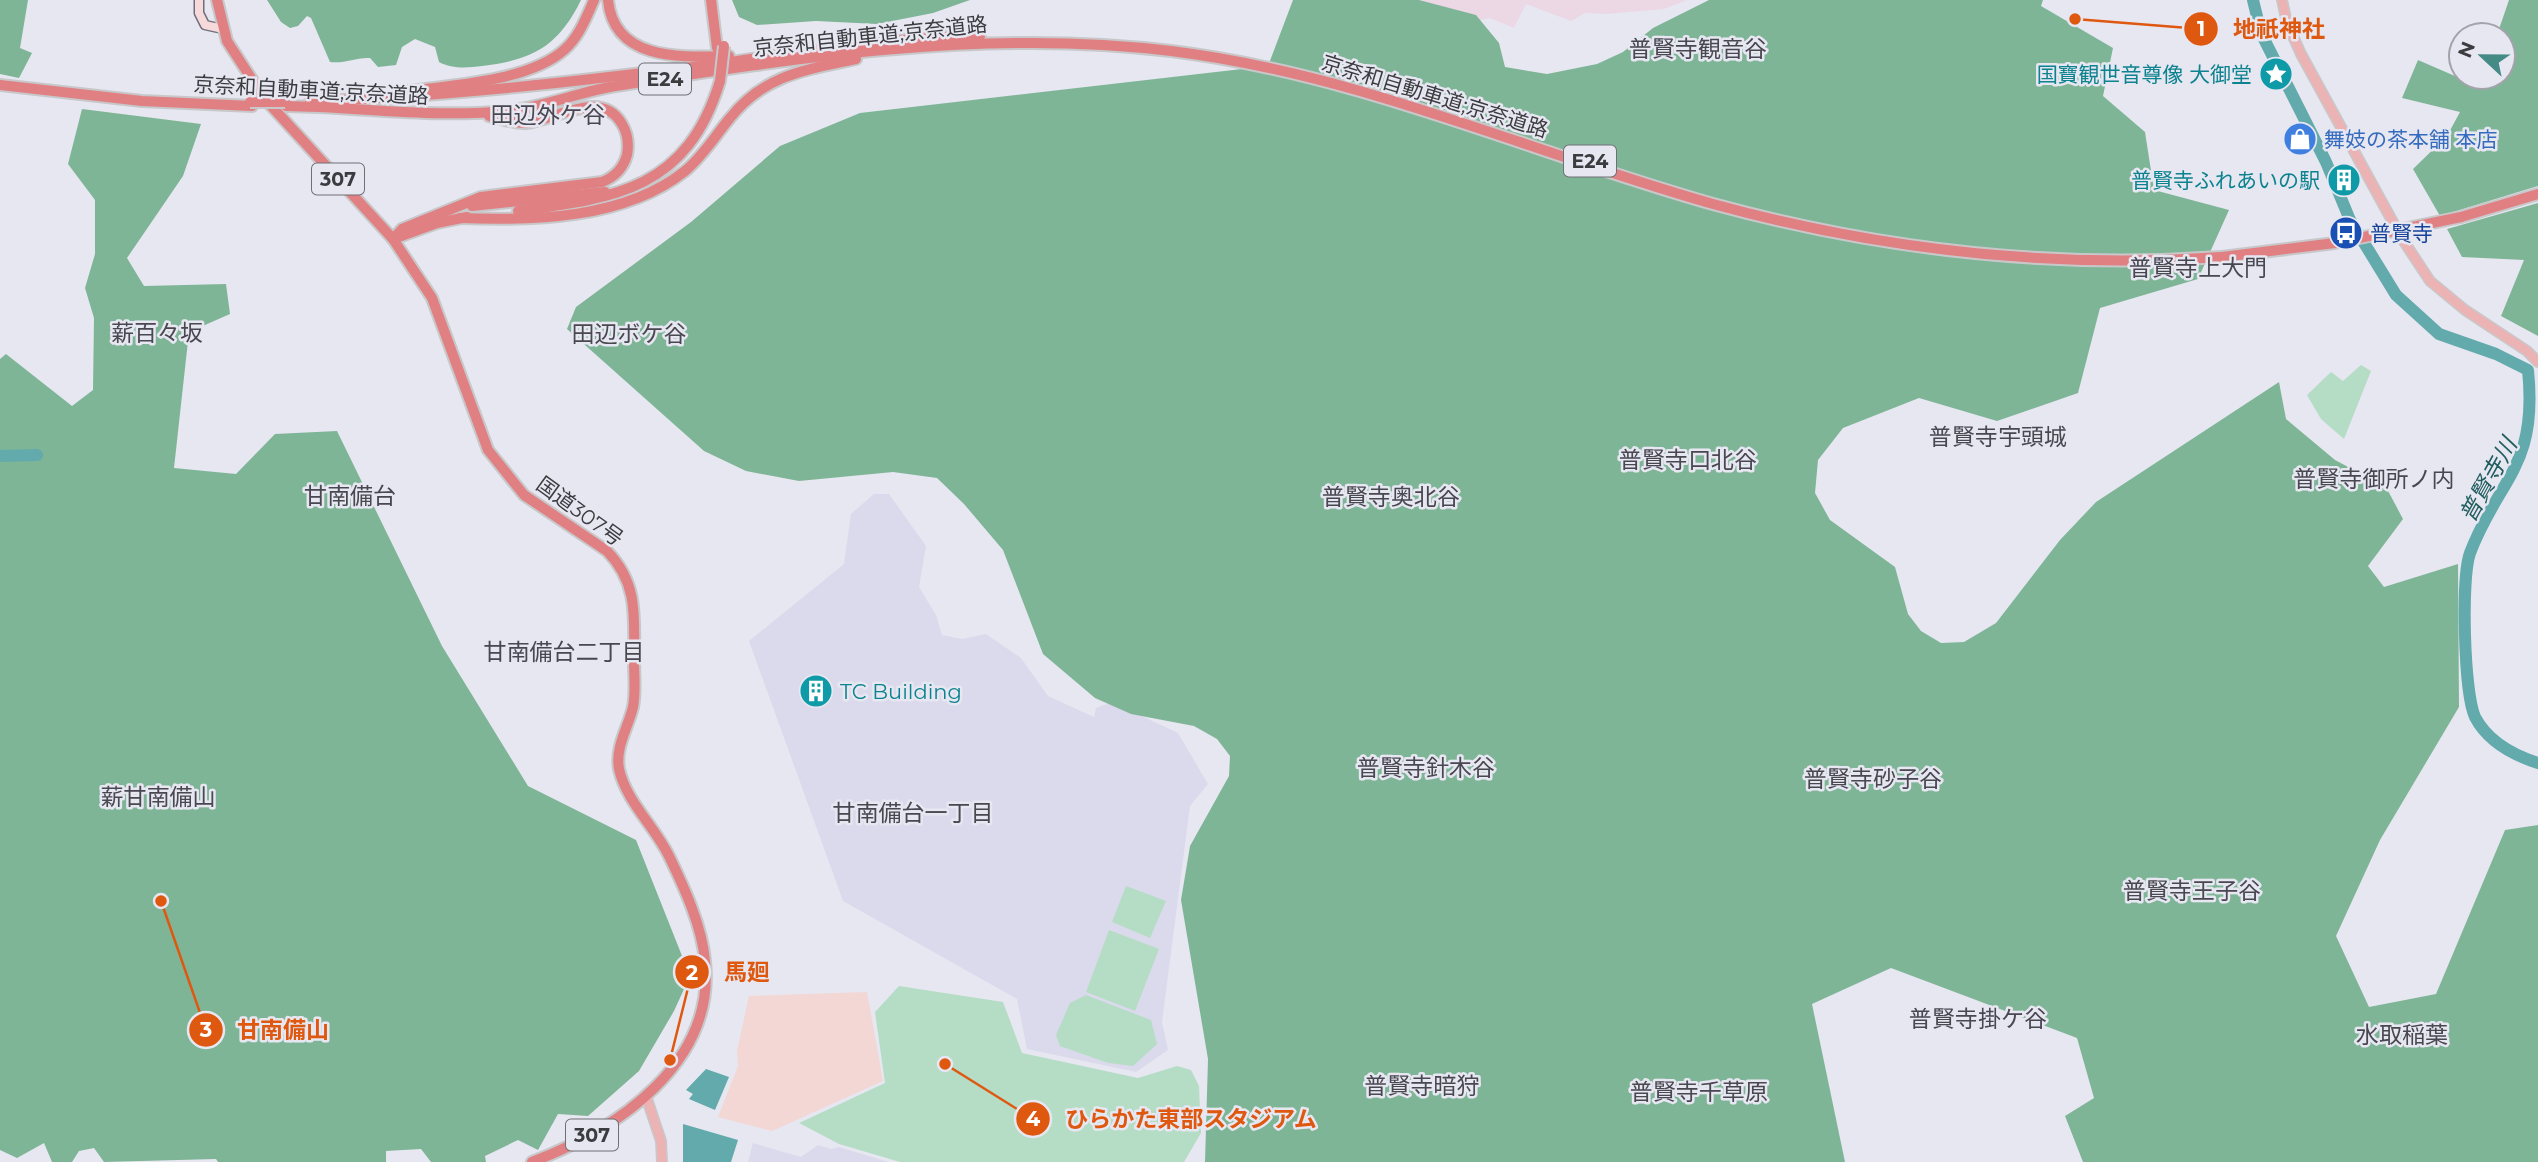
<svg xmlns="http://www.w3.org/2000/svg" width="2538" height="1162" font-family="Montserrat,'Noto Sans JP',sans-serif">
<rect width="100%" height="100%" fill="#e7e7f2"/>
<path fill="#f2d7d4" d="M 867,992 L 883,1081 L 772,1131 L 718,1117 L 738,1066 L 737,1051 L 749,996 Z"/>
<g fill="#dbdaec">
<path d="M 874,494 L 889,494 L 926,546 L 919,587 L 936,615 L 942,635 L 962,639 L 986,634 L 1021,658 L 1048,696 L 1094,717 L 1096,708 L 1112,702 L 1178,733 L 1208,784 L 1190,806 L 1162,1022 L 1168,1050 L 1136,1072 L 1027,1049 L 1017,999 L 843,901 L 749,641 L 844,564 L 851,514 Z"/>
<path d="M 753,1143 L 801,1157 L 818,1145 L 831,1149 L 839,1147 L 889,1162 L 748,1162 Z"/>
</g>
<path fill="#ecd7e5" d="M 1420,0 L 1687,0 L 1664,9 L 1607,14 L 1585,13 L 1571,21 L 1526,4 L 1514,28 L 1490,18 L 1471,22 Z"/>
<g fill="#b5dcc5">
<path d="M 2361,365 L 2371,371 L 2344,439 L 2321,419 L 2307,395 L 2331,372 L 2343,381 Z"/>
<path d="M 1126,886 L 1166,901 L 1150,938 L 1112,922 Z"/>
<path d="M 1109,930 L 1159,949 L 1135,1011 L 1086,992 Z"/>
<path d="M 899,986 L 1003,1002 L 1022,1053 L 1138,1078 L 1177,1066 L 1191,1070 L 1199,1086 L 1201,1133 L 1184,1162 L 900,1162 L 839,1144 L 799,1123 L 885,1083 L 875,1012 Z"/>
<path d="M 1086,995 L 1151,1020 L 1157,1044 L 1133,1066 L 1108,1063 L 1060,1046 L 1056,1035 L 1070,1003 Z"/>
</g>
<g fill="#7fb597">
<path d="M 0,0 L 28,0 L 20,48 L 32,53 L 19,78 L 0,74 Z"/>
<path d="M 267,0 L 581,0 C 558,47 532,60 482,66 C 467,68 452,69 439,62 L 435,47 L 415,39 L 402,47 L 396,65 L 378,67 L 370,58 C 356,57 345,64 330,62 L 311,18 L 307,16 L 298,26 L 290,28 L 281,22 Z"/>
<path d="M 732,0 L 970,0 L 933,13 L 877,24 L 816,21 L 757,25 L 739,17 Z"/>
<path d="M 1293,0 L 1419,0 L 1476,15 L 1499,43 L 1505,67 L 1547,74 L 1597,64 L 1623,52 L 1653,28 L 1709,0 L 2043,0 L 2041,6 L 2113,48 L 2103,96 L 2145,132 L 2154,190 L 2229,210 L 2198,279 L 2100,308 L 2078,393 L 1997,421 L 1919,398 L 1843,428 L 1818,460 L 1815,493 L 1830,520 L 1895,567 L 1908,614 L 1921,631 L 1941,643 L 1964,642 L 1996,623 L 2060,540 L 2096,502 L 2279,382 L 2286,419 L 2335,460 L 2386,487 L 2403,519 L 2368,566 L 2384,587 L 2458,564 L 2459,707 L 2380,840 L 2336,936 L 2369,1007 L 2436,994 L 2505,830 L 2538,825 L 2538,1162 L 2083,1162 L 2065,1116 L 2094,1098 L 2077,1038 L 1891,968 L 1812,1004 L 1845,1162 L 1205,1162 L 1208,1059 L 1181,900 L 1190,846 L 1229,776 L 1230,756 L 1217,739 L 1194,726 L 1131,714 L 1095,698 L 1043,654 L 1003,550 L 964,504 L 937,478 L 893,472 L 799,481 L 746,471 L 704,451 L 567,329 L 576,307 L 691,222 L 780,146 L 860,113 L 1268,66 Z"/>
<path d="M 2509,0 L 2538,0 L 2538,186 L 2440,216 L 2413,169 L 2447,136 L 2460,112 L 2402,98 L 2418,60 L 2478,86 L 2482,77 L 2503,77 L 2503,35 L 2497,35 Z"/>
<path d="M 82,109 L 201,124 L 183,176 L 127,258 L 144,286 L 226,284 L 230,314 L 189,332 L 174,468 L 236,474 L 275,434 L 337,431 L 442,646 L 528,786 L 636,840 L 690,976 L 674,1011 L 639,1071 L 588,1116 L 558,1114 L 538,1150 L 518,1140 L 485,1156 L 486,1162 L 431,1162 L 421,1149 L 386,1151 L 386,1162 L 218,1162 L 216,1159 L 104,1162 L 94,1148 L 79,1151 L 72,1162 L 52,1162 L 44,1143 L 17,1158 L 0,1150 L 0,359 L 6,354 L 72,406 L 93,390 L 94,318 L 85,288 L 95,254 L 95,200 L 68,164 Z"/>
<path d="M 2538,203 L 2538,336 L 2501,316 L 2524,260 L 2462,257 L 2447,229 Z"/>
</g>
<g fill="#62aaac">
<path d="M 706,1069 L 729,1077 L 715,1110 L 689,1099 L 693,1094 L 686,1090 Z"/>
<path d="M 683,1124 L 738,1140 L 731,1162 L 683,1162 Z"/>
</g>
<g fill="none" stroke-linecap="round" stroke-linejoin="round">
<g stroke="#62aaac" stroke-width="12">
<path d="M 2253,0 L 2261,33 L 2326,162 L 2350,220 L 2396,295 L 2439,334 L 2496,354 L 2528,370 C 2538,468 2499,477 2470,553 C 2461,578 2464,693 2475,717 C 2488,742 2513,755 2538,763"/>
<path d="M 0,456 L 37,455"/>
</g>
<defs>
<path id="secondary" d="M 199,0 L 199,13 L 205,25 L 223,29"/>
<g id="primary">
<path d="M 2282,0 L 2287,23 L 2301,54 L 2401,237 L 2430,281 L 2465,310 L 2527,351 L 2538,362"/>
<path d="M 646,1096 L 661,1141 L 662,1162"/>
</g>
<g id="highway">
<path d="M 217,0 L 227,41 L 264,98 L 393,239 L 432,298 L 488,450 L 524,495 L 607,551 C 639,584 634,618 634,660 C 634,676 636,692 633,707 C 628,728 615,747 619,769 C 626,801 655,827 669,856 C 684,887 702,926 705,961 C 716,1064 616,1130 532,1162"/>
<path d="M 608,0 C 614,62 683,57 729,56"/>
<path d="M 711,0 L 717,48"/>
<path d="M 0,85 L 142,101 L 252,106"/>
<path d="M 399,92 C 446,86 528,82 564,50 C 579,37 586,18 594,0"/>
<path d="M 310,101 C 446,97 581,81 716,64 C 804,52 891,37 980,36"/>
<path d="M 286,106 C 364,107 436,119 514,110 C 546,106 577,93 610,87 C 795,58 983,28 1171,51 C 1359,74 1532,153 1713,204 C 1881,250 2048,269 2222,257"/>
<path d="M 472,206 L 605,192"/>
<path d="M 518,211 C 617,198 687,189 720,81"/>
<path d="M 2461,217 L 2538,194"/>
<path d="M 460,218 C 533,221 625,219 685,171 C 703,156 715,136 730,118 C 764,75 805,70 856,59"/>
<path d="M 393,239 L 402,229 L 481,197 L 602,182 C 615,177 623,169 627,155 C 629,144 628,134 622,124 C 601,88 556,120 526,123 C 515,124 500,118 489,116"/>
<path d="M 393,239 L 437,223 L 467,217"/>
</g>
</defs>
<use href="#secondary" stroke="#706f79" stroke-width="11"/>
<use href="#primary" stroke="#c8c8ca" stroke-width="12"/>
<use href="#highway" stroke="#c8c8ca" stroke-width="14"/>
<use href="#secondary" stroke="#f6d9da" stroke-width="8"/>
<use href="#primary" stroke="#ecb3b5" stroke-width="9"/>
<use href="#highway" stroke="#e08083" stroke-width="10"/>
<defs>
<g id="highway-bridge">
<path d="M 720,81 L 724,46"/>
<path d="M 250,102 L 285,102"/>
<path d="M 2222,257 L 2335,243 L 2461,217"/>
</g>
</defs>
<use href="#highway-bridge" stroke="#c8c8ca" stroke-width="14" stroke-linecap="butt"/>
<use href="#highway-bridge" stroke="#e08083" stroke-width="10"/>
</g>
<defs>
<symbol id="sight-disc" viewBox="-11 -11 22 22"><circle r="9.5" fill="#0f9aa8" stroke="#e7e7f2"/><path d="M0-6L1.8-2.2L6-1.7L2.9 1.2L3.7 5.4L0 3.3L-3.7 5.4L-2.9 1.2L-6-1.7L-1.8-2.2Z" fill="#fff"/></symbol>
<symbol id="shop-disc" viewBox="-11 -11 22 22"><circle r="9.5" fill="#3f7fe0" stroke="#e7e7f2"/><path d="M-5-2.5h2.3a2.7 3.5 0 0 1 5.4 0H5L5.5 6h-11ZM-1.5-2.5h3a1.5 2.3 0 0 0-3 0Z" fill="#fff"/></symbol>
<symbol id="building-disc" viewBox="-11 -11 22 22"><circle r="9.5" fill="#0f9aa8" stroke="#e7e7f2"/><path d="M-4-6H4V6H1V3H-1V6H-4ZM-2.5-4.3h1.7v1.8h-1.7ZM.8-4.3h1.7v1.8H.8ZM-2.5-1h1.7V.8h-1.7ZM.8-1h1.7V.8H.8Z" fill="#fff"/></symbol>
<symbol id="bus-disc" viewBox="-11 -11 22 22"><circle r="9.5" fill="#1a4fb4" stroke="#e7e7f2"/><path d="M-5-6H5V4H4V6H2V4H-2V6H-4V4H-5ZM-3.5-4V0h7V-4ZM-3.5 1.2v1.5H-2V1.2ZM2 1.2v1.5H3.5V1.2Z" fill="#fff"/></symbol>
</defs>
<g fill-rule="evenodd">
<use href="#sight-disc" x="2257" y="55" width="38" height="38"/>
<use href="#shop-disc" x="2281" y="120" width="38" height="38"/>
<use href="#building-disc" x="2325" y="161" width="38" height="38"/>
<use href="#bus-disc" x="2327" y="214" width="38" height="38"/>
<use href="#building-disc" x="797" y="672" width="38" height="38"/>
</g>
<g text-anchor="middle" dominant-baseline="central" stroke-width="5" stroke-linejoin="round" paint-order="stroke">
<g fill="#e7e7f2" stroke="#6f6f75" stroke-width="2">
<rect x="639" y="63.5" width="52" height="31" rx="5"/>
<rect x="1564" y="145.5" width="52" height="31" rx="5"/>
<rect x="312" y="163.5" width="52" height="31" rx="5"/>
<rect x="566" y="1119.5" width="52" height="31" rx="5"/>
</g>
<g font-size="19" font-weight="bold" fill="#3c3c40">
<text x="665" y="79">E24</text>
<text x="1590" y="161">E24</text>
<text x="338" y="179">307</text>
<text x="592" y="1135">307</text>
</g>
<g font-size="21" fill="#3c3c40" stroke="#e7e7f2">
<text transform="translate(870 36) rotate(-6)">京奈和自動車道;京奈道路</text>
<text transform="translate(311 90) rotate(3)">京奈和自動車道;京奈道路</text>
<text transform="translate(1435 96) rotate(17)">京奈和自動車道;京奈道路</text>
<text transform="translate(580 511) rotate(36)">国道307号</text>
</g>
<g font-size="21" fill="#0d838f" stroke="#e7e7f2" text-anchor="end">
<text x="2252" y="74">国寶観世音尊像 大御堂</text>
<text x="2320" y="180">普賢寺ふれあいの駅</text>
<text x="840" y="691" text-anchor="start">TC Building</text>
</g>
<g font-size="21" fill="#366cbe" stroke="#e7e7f2" text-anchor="start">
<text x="2324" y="139">舞妓の茶本舗 本店</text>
</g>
<g font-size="21" fill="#164399" stroke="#e7e7f2" text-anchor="start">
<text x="2370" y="233">普賢寺</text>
</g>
<g font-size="23" fill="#494851" stroke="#e7e7f2">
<text x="1698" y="49">普賢寺観音谷</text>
<text x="548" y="115">田辺外ケ谷</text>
<text x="2198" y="268">普賢寺上大門</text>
<text x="157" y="333">薪百々坂</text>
<text x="629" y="334">田辺ボケ谷</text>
<text x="1998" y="437">普賢寺宇頭城</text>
<text x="1688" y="460">普賢寺口北谷</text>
<text x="2374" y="479">普賢寺御所ノ内</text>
<text x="350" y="496">甘南備台</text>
<text x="1391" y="497">普賢寺奥北谷</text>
<text x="564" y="652">甘南備台二丁目</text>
<text x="1426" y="768">普賢寺針木谷</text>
<text x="1873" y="779">普賢寺砂子谷</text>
<text x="158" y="797">薪甘南備山</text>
<text x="913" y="813">甘南備台一丁目</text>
<text x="2192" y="891">普賢寺王子谷</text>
<text x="1978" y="1019">普賢寺掛ケ谷</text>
<text x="2402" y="1035">水取稲葉</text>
<text x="1422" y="1086">普賢寺暗狩</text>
<text x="1699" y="1092">普賢寺千草原</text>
</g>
<g font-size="23" font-style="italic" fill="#225e60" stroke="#e7e7f2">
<text transform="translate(2488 480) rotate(-61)">普賢寺川</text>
</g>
</g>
<path fill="none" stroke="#df580f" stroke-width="2.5" d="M2075 19L2201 29M670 1060L692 972M161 901L206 1030M945 1064L1033 1119"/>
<g fill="#df580f" stroke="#e7e7f2" stroke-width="2.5">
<circle cx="2075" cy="19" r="7"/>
<circle cx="670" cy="1060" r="7"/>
<circle cx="161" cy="901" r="7"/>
<circle cx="945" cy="1064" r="7"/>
<circle cx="2201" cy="29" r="18"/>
<circle cx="692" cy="972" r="18"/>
<circle cx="206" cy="1030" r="18"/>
<circle cx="1033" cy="1119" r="18"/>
</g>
<g font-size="21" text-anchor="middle" font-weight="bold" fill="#fff">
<text x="2201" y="36">1</text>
<text x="692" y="980">2</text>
<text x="206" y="1037">3</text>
<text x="1033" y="1126">4</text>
</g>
<g font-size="23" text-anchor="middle" font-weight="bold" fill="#df580f" stroke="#e7e7f2" stroke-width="5" stroke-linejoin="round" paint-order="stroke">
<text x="2279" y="37">地祇神社</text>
<text x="747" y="980">馬廻</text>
<text x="283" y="1038">甘南備山</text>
<text x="1191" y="1127">ひらかた東部スタジアム</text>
</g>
<g transform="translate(2482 56) rotate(292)"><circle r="33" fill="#e7e7f2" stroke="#a3a3ab" stroke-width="2"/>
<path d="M0-5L12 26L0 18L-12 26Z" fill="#448b86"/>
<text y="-10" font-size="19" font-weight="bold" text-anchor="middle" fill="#3c3c40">N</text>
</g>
</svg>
